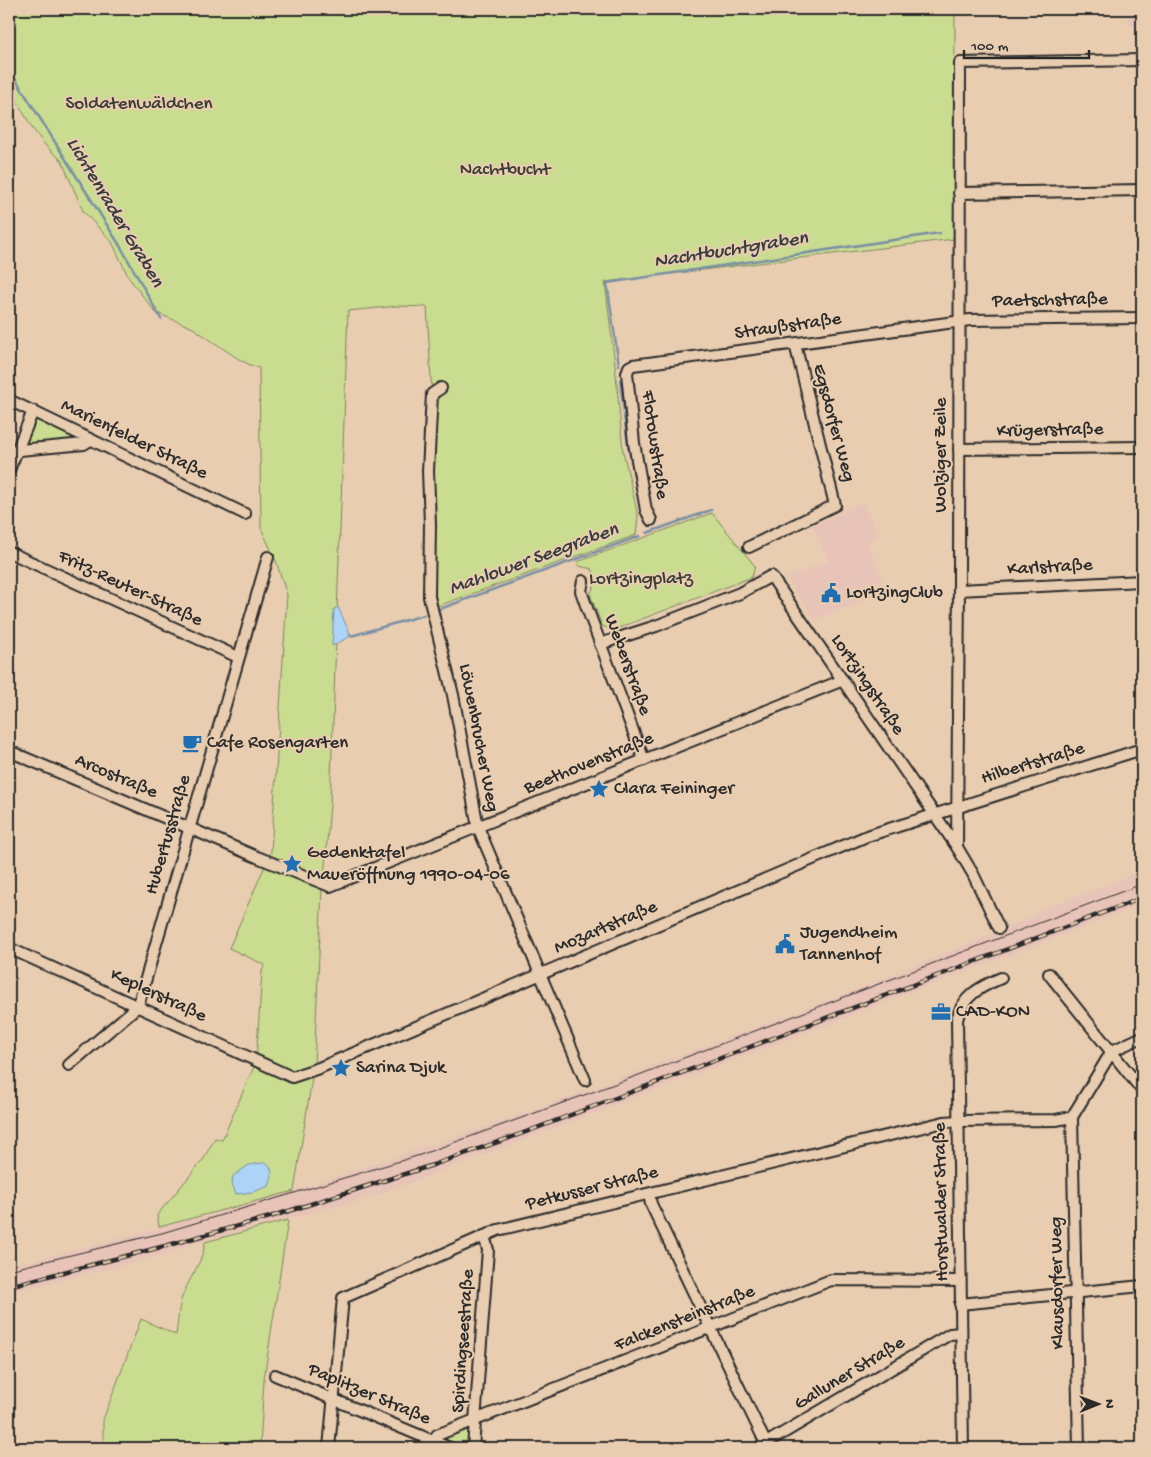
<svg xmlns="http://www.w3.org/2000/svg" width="1151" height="1457" font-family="'Gochi Hand',sans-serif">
<rect width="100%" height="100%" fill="#e9cdb0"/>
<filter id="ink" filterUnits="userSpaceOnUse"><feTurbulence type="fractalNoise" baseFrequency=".02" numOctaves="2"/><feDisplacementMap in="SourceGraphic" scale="10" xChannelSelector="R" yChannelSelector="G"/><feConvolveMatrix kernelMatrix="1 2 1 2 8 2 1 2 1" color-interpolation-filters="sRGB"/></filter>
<g filter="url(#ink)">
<g fill="#e8c4b8">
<rect x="1128" y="9" width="14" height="17"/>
<path d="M 863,502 L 880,536 L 868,541 L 886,592 L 815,620 L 786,578 L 828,561 L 812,526 Z"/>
<path d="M 1142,871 L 1142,905 L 434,1174 L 360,1201 L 190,1244 L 169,1254 L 9,1293 L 9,1266 L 161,1228 L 294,1191 L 520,1115 L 845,994 L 1033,917 L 1037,911 Z"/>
</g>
<g fill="#cadc90" stroke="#7a845e">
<path d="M 9,9 L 1005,9 L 955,13 L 954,239 L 605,282 L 615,364 L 623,451 L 638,516 L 636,535 L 438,606 L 434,588 L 432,396 L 427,307 L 398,306 L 348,311 L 330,805 L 324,878 L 322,888 L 314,1066 L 294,1191 L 159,1227 L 157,1215 L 203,1160 L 215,1138 L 222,1140 L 256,1062 L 262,971 L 265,965 L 229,948 L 271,852 L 287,595 L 276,561 L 261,528 L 259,368 L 250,365 L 237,358 L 193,328 L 155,312 L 129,278 L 112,242 L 83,211 L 62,161 L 46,146 L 32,128 L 9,87 Z"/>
<path d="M 35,416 L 74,435 L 73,442 L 28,445 L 25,440 Z"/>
<path d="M 712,513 L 755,566 L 752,577 L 613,630 L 602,626 L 590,594 L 597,580 L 592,569 L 579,566 L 577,562 Z"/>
<path d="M 288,1220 L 264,1379 L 260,1448 L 103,1448 L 103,1420 L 141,1319 L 176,1335 C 178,1324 178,1311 181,1300 C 187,1280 203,1264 205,1242 Z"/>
<path d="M 468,1428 L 469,1430 L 468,1448 L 461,1448 L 443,1440 L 442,1437 Z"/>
</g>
<g fill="#add4f7" stroke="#7990a5">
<path d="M 338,607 L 351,636 L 332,646 L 334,609 Z"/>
<path d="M 262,1163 L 267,1163 C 274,1169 272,1178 269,1186 L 253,1192 L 236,1194 L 232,1184 L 233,1176 L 249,1165 Z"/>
</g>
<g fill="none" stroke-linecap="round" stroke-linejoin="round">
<g stroke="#7990a5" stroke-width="2.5">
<path d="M 9,74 L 16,80 L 122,249 L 161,319"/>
<path d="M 619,365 L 607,283 L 940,233"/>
<path d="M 620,380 L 628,446 L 636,482"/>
<path d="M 647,533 L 711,510"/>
<path d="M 437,610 L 640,536"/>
<path d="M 350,634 L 351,636 L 424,615"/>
</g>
<defs>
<g id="minor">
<path d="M 959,193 L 1142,190"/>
<path d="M 441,388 L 432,394 L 428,471 L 430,524 L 429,597 L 453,695 L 478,827 L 585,1080"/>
<path d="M 9,400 L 245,514"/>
<path d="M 959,449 L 1142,447"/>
<path d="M 9,451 L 84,444 L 90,440"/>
<path d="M 9,470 L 33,411"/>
<path d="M 651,520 L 646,510 L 634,443 L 627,373 L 629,367 L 633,365 L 970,320 L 1142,318"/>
<path d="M 749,547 L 835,505 L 795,344"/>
<path d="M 9,552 L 238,657"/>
<path d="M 583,581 L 581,591 L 587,608 L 644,760"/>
<path d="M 959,590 L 1142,581"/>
<path d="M 600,644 L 656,626 L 740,593 L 771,576 L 957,847 L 973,874 L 999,928"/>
<path d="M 9,751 L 257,857 L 330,886 L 843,680"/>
<path d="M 957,847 L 959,583 L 960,63 L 1142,60"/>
<path d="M 9,948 L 292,1077 L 319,1068 L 867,836 L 1142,749"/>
<path d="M 1049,974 L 1142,1090"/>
<path d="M 1112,1051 L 1142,1037"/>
<path d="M 69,1065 L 138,1006 L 268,557"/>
<path d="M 1072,1117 L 1079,1448"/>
<path d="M 649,1194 L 651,1204 L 768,1448"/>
<path d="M 960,1304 L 1142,1286"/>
<path d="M 275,1375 L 450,1448"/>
<path d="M 434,1442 L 437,1435 L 831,1280 L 960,1281"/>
<path d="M 329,1448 L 343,1298 L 498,1230 L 944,1122 L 959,1121 L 1056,1120 L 1072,1117 L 1112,1051"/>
<path d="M 473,1448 L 488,1250 L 484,1236"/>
<path d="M 758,1448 L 950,1334 L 961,1333"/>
<path d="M 963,1448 L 957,1020 C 962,996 980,987 1001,978"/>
</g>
</defs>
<use href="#minor" stroke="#2b2b2b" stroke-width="14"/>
<use href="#minor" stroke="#e9cdb0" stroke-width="10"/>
<path stroke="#2b2b2b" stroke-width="1" d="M 9,1270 L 162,1233 L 420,1155 L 631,1078 L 1142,884"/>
<defs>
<path id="rail" d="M 9,1286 L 165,1246 L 270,1217 L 433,1165 L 526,1132 L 1142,898"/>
</defs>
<use href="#rail" stroke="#2b2b2b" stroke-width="4.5"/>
<use href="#rail" stroke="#e9cdb0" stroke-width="2.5" stroke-dasharray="8" stroke-linecap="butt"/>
</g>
</g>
<defs>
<symbol id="civic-bare" viewBox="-9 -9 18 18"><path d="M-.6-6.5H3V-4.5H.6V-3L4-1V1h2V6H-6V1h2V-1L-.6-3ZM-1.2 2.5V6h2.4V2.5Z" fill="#1f6fb2" stroke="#e9cdb0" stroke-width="2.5" paint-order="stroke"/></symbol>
<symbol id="cafe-bare" viewBox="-9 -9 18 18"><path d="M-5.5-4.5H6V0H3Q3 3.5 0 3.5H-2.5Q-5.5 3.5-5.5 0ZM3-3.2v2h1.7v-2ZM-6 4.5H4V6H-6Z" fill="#1f6fb2" stroke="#e9cdb0" stroke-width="2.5" paint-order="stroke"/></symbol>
<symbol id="sight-bare" viewBox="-9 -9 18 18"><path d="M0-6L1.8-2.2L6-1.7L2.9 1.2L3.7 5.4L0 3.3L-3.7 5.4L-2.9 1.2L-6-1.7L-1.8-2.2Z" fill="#1f6fb2" stroke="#e9cdb0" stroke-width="2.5" paint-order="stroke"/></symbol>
<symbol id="office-bare" viewBox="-9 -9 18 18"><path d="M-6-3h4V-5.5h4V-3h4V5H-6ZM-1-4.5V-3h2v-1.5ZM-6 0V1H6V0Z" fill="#1f6fb2" stroke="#e9cdb0" stroke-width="2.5" paint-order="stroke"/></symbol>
</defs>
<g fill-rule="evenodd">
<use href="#civic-bare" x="817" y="579" width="28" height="28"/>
<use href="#cafe-bare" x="178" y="729" width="28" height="28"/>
<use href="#sight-bare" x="585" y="775" width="28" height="28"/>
<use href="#sight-bare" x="278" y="850" width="28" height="28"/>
<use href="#civic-bare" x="771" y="930" width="28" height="28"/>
<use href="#office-bare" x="927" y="998" width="28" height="28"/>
<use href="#sight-bare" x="327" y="1054" width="28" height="28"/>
</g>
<g text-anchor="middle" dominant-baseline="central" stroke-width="4" stroke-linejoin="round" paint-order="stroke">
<g font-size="19" fill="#3b3d35" stroke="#e9cdb0">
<text x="139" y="104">Soldatenwäldchen</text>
<text x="505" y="170">Nachtbucht</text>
<text x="641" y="579">Lortzingplatz</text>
</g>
<g font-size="19" fill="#2b2b2b" stroke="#e9cdb0">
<text transform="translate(1050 301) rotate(-1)">Paetschstraße</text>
<text transform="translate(788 327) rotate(-8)">Straußstraße</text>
<text transform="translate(833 423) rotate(75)">Egsdorfer Weg</text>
<text transform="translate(1050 431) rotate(-1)">Krügerstraße</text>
<text transform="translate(134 440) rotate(26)">Marienfelder Straße</text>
<text transform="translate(654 445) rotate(82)">Flotowstraße</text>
<text transform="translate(941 455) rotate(-90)">Wolziger Zeile</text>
<text transform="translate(1050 568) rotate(-3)">Karlstraße</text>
<text transform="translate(130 589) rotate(25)">Fritz-Reuter-Straße</text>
<text transform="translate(627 665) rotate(70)">Weberstraße</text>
<text transform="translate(867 685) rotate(56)">Lortzingstraße</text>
<text transform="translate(478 738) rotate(79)">Löwenbrucher Weg</text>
<text transform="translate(589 764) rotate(-22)">Beethovenstraße</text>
<text transform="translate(1033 764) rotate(-17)">Hilbertstraße</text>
<text transform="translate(116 777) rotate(23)">Arcostraße</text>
<text transform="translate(169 835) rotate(-74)">Hubertusstraße</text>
<text transform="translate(606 928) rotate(-23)">Mozartstraße</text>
<text transform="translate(158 996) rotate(25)">Keplerstraße</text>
<text transform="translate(592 1189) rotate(-14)">Petkusser Straße</text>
<text transform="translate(942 1202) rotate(-91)">Horstwalder Straße</text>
<text transform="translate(1058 1283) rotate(-91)">Klausdorfer Weg</text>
<text transform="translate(685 1319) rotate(-22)">Falckensteinstraße</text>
<text transform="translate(464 1341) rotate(-86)">Spirdingseestraße</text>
<text transform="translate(850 1374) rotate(-31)">Galluner Straße</text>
<text transform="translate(369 1395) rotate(23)">Paplitzer Straße</text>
</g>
<g font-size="19" fill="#2b2b2b" stroke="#e9cdb0" text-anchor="start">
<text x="846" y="593">LortzingClub</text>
<text x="207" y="743">Cafe Rosengarten</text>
<text x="614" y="789">Clara Feininger</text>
<text x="307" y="853">Gedenktafel<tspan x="307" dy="22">Maueröffnung 1990-04-06</tspan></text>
<text x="800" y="933">Jugendheim<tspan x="800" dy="22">Tannenhof</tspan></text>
<text x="956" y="1012">CAD-KON</text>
<text x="356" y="1068">Sarina Djuk</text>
</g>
<g font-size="20" font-style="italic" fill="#383c3f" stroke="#e9cdb0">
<text transform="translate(114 213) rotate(59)">Lichtenrader Graben</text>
<text transform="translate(731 251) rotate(-9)">Nachtbuchtgraben</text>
<text transform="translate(534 560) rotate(-20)">Mahlower Seegraben</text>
</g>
</g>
<rect width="1151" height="1457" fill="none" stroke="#e9cdb0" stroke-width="30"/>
<rect x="15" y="15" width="1121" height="1427" fill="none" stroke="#2b2b2b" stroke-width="2" filter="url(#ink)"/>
<g transform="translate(1098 1404) rotate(89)" stroke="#e9cdb0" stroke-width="4" paint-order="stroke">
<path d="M0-4L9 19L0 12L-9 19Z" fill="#2b2b2b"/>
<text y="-8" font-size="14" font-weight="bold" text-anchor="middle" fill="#2b2b2b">N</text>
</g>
<path d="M964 50v8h125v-8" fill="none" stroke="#2b2b2b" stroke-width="2.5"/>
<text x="971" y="50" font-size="15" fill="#2b2b2b" stroke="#e9cdb0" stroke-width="4" paint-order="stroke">100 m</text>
</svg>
